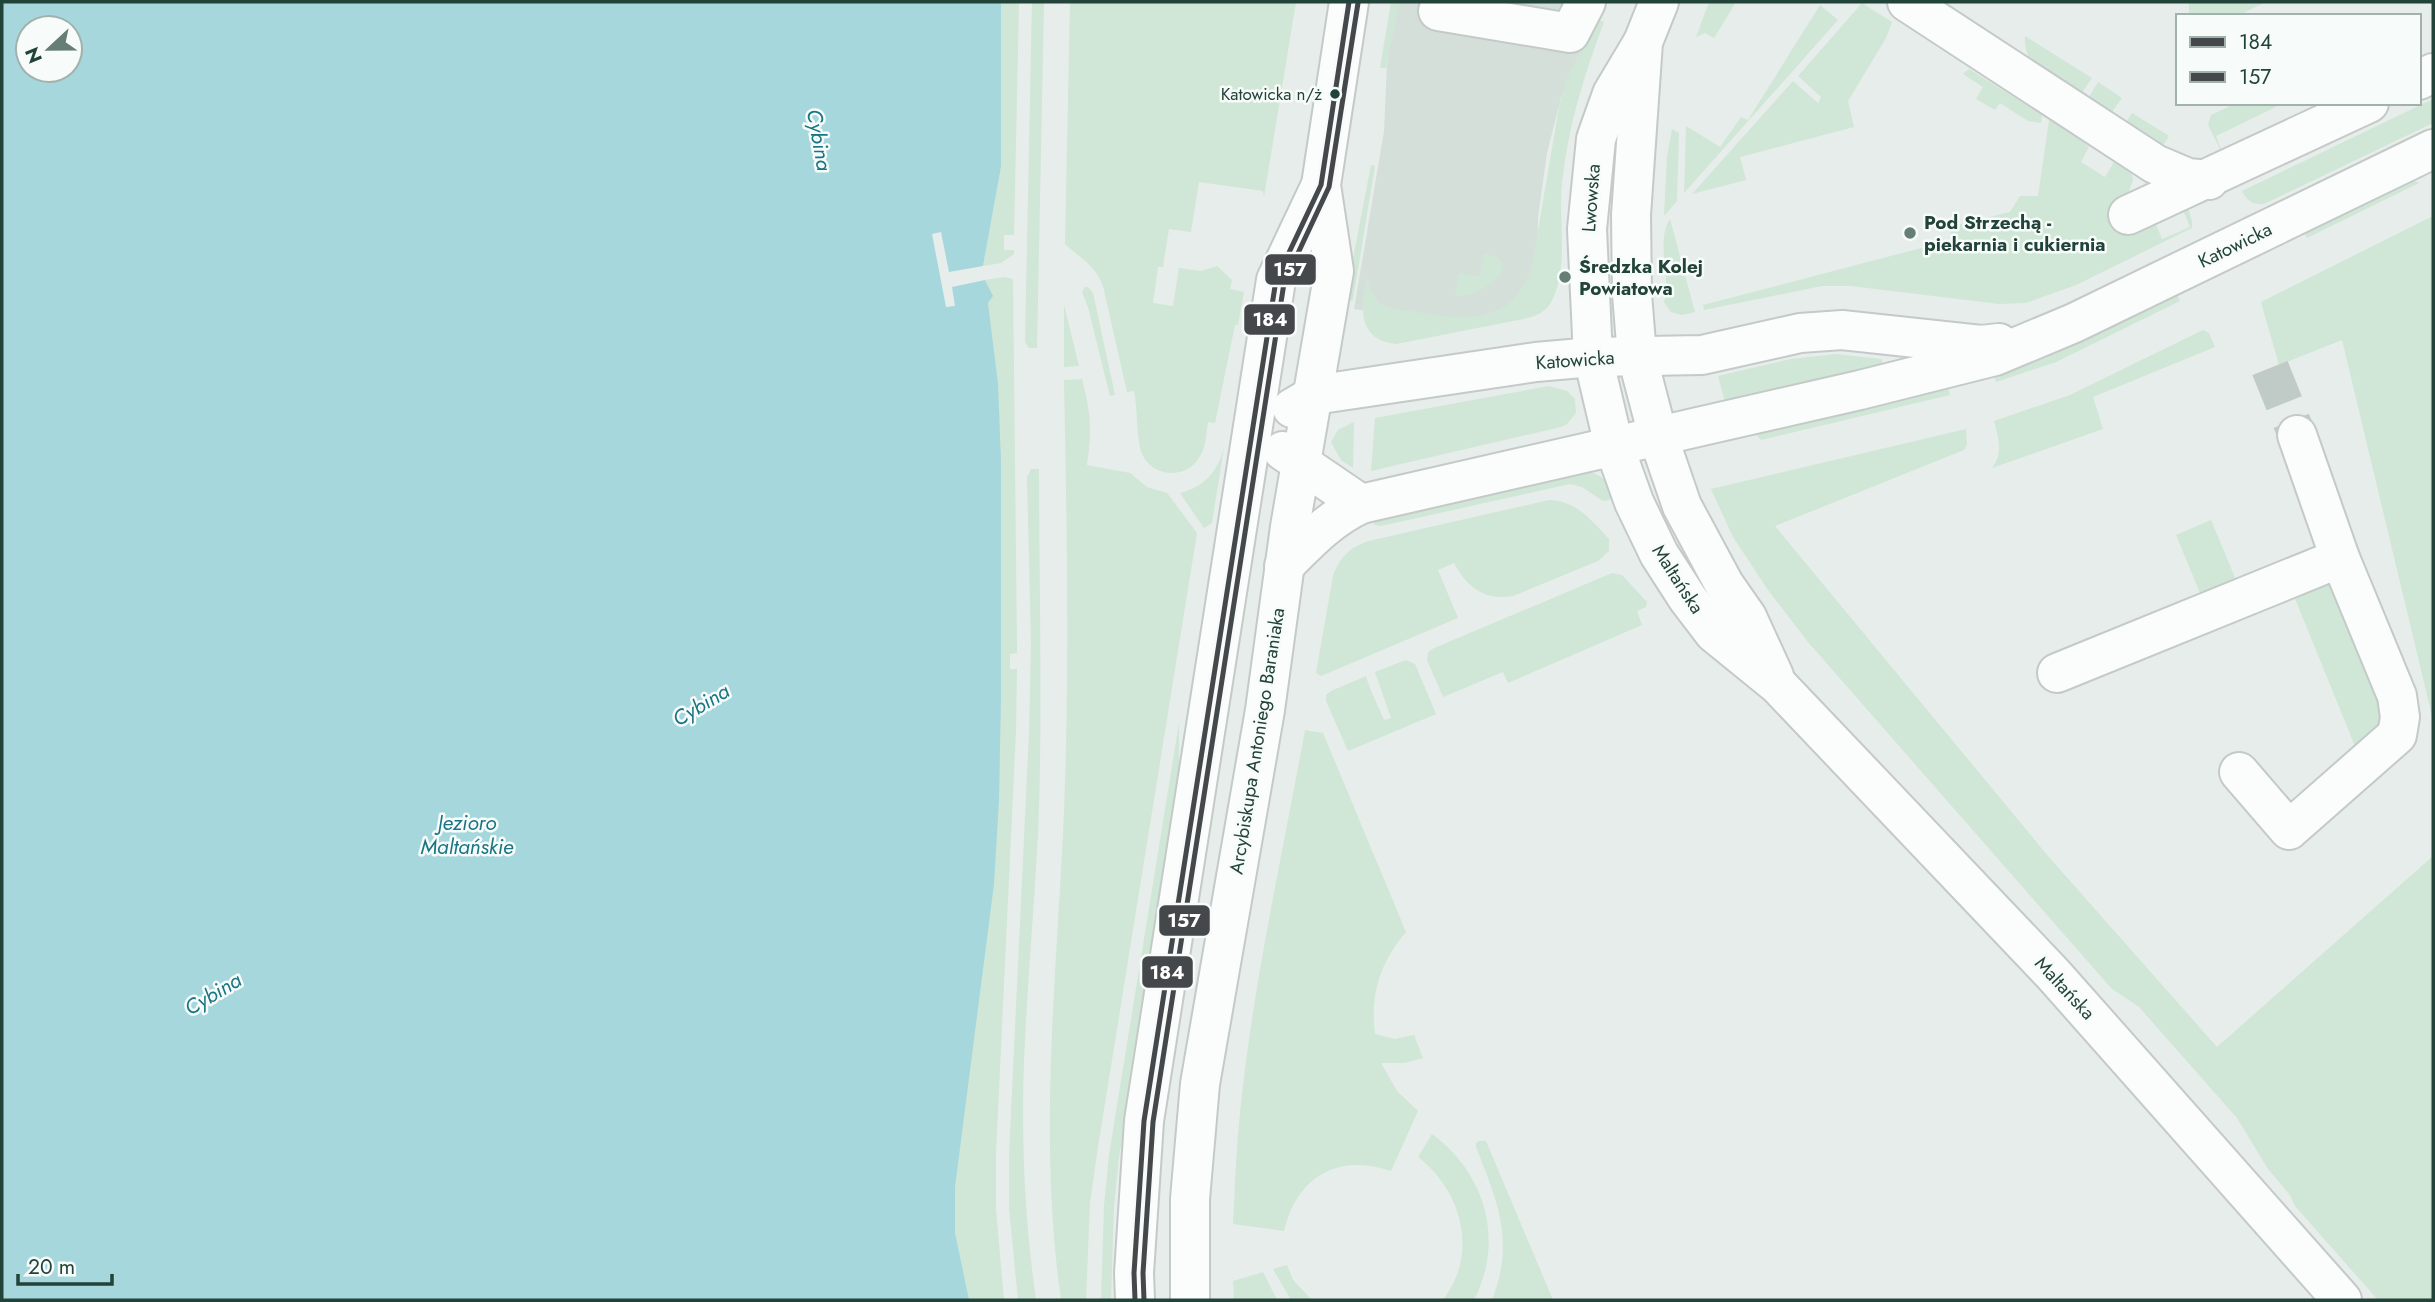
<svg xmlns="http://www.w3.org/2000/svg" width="2435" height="1302" font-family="Jost,sans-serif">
<rect width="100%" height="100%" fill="#e7edea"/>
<path fill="#d5dfda" d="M 1396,2 L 1605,2 L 1561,98 L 1547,153 L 1538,217 L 1537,279 L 1505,308 L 1458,325 L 1354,309 L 1384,131 L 1387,65 Z"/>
<g fill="#d0e6d6">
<path d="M 1001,2 L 1019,2 L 1014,235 L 1004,235 L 1004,250 L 1014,250 L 1014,254 L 1001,263 L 983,266 L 1001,167 Z"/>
<path d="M 1032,2 L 1044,2 L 1037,348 L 1029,348 L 1025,342 Z"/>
<path d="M 1070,2 L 1296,2 L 1264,197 L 1263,191 L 1199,182 L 1191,232 L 1169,229 L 1163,267 L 1158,267 L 1153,303 L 1173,306 L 1179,268 L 1201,271 L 1217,266 L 1232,280 L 1230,289 L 1244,292 L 1238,325 L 1235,325 L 1215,423 L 1208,422 C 1206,435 1206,449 1198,459 C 1185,479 1154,477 1143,456 C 1136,443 1138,409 1134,391 L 1127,392 L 1103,286 C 1095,265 1080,258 1065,244 Z"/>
<path d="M 1391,2 L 1400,2 L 1386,68 L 1380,68 Z"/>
<path d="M 1709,2 L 1736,2 L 1714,38 L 1705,33 L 1696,37 Z"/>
<path d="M 2203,2 L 2266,2 L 2237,16 L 2189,16 L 2189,3 Z"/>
<path d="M 1862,3 L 1892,22 L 1886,38 L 1848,101 L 1854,127 L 1740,157 L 1746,180 L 1692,194 L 1793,81 L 1818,103 L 1821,97 L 1798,76 Z"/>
<path d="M 1820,5 L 1838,20 L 1684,193 L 1686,126 L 1720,147 L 1741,117 L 1748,120 Z"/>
<path d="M 1596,19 L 1604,22 C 1584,75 1568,127 1562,183 C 1558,219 1570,271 1550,304 C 1546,311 1536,316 1528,318 L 1396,344 C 1358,341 1359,306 1368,277 L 1369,287 L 1380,304 C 1395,310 1412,311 1429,314 C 1476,321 1514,320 1532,266 L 1559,107 L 1568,76 Z"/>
<path d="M 2025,36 L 2092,78 L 2079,97 C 2055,81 2023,70 2025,36 Z"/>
<path d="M 1969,69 L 2042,115 L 2041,123 L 2028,121 L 2000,103 L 1995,110 L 1976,99 L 1983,87 L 1963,74 Z"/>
<path d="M 2098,82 L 2122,98 L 2109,116 L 2086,102 Z"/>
<path d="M 2433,99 L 2433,123 L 2264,204 C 2253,205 2246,200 2242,191 Z"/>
<path d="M 2237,103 L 2284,103 L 2216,136 L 2224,157 L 2208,125 L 2211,115 Z"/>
<path d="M 2051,107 L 2085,129 L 2086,145 L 2089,147 L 2081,162 L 2105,177 L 2114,162 L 2130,164 L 2133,180 L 2128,194 L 2155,222 L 2162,239 L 2190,227 L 2183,210 L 2188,208 L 2192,221 L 2192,228 L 2076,285 L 2026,303 L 1999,304 L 1851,286 L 1822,286 L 1704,310 L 1703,305 L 1952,240 L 1949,227 L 2010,212 L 2020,196 L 2038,196 Z"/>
<path d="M 2132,113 L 2169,136 L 2161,149 L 2124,126 Z"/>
<path d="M 1672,129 L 1679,133 L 1677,201 L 1664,216 L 1667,157 Z"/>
<path d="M 1371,165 L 1375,166 L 1353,300 L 1347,301 L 1350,274 Z"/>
<path d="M 2412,180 L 2419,183 L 2307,238 L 2302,228 Z"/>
<path d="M 2433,216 L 2433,720 L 2342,340 L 2279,365 L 2261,302 Z"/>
<path d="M 1670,219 L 1695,312 L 1682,315 L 1671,312 L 1664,302 C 1672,276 1655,242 1670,219 Z"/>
<path d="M 1484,254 C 1527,259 1487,297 1455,296 L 1459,273 L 1480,276 Z"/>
<path d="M 1004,277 L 1013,279 L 1017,646 L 1017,653 L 1010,654 L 1010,669 L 1017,669 L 1016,731 L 996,1153 L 996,1209 L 1004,1300 L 952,1300 L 976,313 L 992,296 L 985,280 Z"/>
<path d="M 1085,287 L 1088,287 L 1093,293 L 1115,395 L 1110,396 L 1088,307 L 1082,292 Z"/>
<path d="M 2175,291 L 2180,301 L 2056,362 L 1996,382 L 1993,372 Z"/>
<path d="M 1064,305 L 1079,366 L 1064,367 Z"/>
<path d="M 2203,330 L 2209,333 L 2215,347 L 2093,397 L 2103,429 L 1992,468 C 2004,453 1998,437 1994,421 L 2070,395 Z"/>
<path d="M 1836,354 L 1881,359 L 1883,364 L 1879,369 L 1725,402 L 1718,376 L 1791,359 Z"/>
<path d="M 1082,379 C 1091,414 1092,430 1087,465 L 1130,473 L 1147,487 L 1167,493 L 1197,533 L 1097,1153 L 1090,1203 L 1086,1300 L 1061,1300 C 1039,1145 1055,990 1063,835 C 1070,684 1067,531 1064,380 Z"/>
<path d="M 1947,384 L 1950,395 L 1761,440 L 1753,431 Z"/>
<path d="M 1549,386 L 1567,391 L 1575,399 L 1576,413 L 1567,424 L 1561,427 L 1371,471 L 1375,418 Z"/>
<path d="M 1354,422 L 1353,468 L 1341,460 L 1331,442 L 1338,430 Z"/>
<path d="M 1966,429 L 1967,444 L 1964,450 L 1775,526 L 2048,856 L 2217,1047 L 2433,856 L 2433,1300 L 2378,1300 L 2295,1206 L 2290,1195 L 2268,1169 L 2237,1118 L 2139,1007 L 2111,988 L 1808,642 L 1768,590 L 1733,537 L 1711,489 Z"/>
<path d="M 1224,447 L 1212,523 L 1204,528 L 1180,493 C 1204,487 1218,472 1224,447 Z"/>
<path d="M 1031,469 L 1039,469 C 1039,591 1043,713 1038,835 C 1034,911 1027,986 1024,1062 C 1021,1141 1025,1222 1036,1300 L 1018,1300 L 1009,1209 L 1009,1155 L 1029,732 L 1031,645 L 1027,477 Z"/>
<path d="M 1586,471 C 1604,475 1610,484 1618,498 L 1603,501 L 1582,487 L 1570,484 L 1381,526 L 1375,525 L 1370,518 Z"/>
<path d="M 1549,500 C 1577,501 1591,520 1609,539 L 1609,551 L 1598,561 L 1513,596 C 1484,601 1467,587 1454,563 L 1438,570 L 1458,618 L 1321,676 L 1316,673 L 1333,576 C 1340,556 1352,545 1373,540 Z"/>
<path d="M 2211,520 L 2238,585 L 2203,600 L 2176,535 Z"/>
<path d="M 1612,573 L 1622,575 L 1647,602 L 1646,607 L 1637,611 L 1642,625 L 1508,683 L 1503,672 L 1443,697 L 1427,660 L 1428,653 L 1432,649 Z"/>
<path d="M 2316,580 L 2336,584 L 2389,724 L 2359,756 L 2292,591 Z"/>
<path d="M 1406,660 L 1415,664 L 1436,714 L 1348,751 L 1326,701 L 1326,695 L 1331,691 L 1366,676 C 1370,691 1378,705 1384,720 L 1391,718 L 1375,672 Z"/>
<path d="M 1179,723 L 1179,784 L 1119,1157 L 1114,1207 L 1111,1300 L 1101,1300 L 1104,1205 L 1109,1155 Z"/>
<path d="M 1305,730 L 1323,733 L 1406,932 C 1380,962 1370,995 1375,1034 L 1395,1039 L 1414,1035 L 1423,1058 L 1404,1063 L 1381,1063 L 1397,1091 L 1418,1111 L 1391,1171 C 1338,1153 1297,1176 1284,1231 L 1233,1224 C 1235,1187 1236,1150 1240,1113 C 1253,984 1282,857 1305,730 Z"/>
<path d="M 1432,1134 C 1485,1173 1505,1240 1474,1300 L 1443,1300 C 1479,1253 1462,1191 1418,1157 Z"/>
<path d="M 1479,1141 L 1486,1141 L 1553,1300 L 1492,1300 C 1515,1241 1498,1203 1476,1147 L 1476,1143 Z"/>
<path d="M 1287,1265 L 1293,1280 L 1312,1300 L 1291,1300 L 1273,1269 Z"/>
<path d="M 1263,1272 L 1277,1300 L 1234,1300 L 1233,1281 Z"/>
</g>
<path fill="#a6d7dd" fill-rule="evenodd" d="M 2,2 L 1001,2 L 1001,167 L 983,266 L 949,272 L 941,232 L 932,234 L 946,307 L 955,306 L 952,287 L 985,280 L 993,296 L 988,303 L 998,384 L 1001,461 L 1001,698 L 999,800 L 994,884 L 955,1187 L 955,1233 L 969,1300 L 2,1300 ZM 28,28 L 70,28 L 70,70 L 28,70 Z"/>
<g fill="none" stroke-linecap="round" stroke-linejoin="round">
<path stroke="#c0cbc7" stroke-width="38" stroke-dasharray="38 19" stroke-linecap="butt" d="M 2270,368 L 2297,435"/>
<defs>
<g id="minor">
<path d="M 1659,2 L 1643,42 L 1631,215 L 1632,294 L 1637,356 L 1658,436 L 1682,506 L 1724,584 L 1747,617 L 1774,676"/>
<path d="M 1907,2 L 2155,164 L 2188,178 L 2209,180"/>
<path d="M 1438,11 L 1570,33 L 1586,2"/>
<path d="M 1643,42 L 1612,94 L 1596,139 L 1587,229 L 1593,357 L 1614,446 L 1634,502 L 1659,554 L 1688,599 L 1714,633 L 1778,685 L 2053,974 L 2342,1300"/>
<path d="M 2419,80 L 2433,73"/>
<path d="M 2128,215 L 2369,103"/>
<path d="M 1292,408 L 1314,395 L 1536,362 L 1593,357 L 1702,355 L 1800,333 L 1842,330 L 1981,345 L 1999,343"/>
<path d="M 1283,451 L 1361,504"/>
<path d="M 1284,566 C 1308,542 1329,519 1361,504 L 1860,390 L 1995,356 L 2074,323 L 2433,149"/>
<path d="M 2057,673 L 2340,558"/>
<path d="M 2239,772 L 2289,830 L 2397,735 L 2400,717 L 2397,696 L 2340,558 L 2297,435"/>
<path d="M 1135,1300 L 1134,1273 L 1144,1121 L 1276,280 L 1321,185"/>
<path d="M 1190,1300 L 1190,1199 L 1200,1084 L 1265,710 L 1290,527 L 1334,271 L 1321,185 L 1349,2"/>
</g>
</defs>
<use href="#minor" stroke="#c4cac7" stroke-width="42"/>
<use href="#minor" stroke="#fbfcfc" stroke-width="38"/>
<defs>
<path id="bus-1" d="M 1135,1300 L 1134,1273 L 1144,1121 L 1276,280 L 1321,185 L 1349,2"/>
<path id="bus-2" d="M 1144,1300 L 1143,1273 L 1153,1122 L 1284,283 L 1329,187 L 1358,3"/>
</defs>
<use href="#bus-1" stroke="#f7fbf9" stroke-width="10"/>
<use href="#bus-2" stroke="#f7fbf9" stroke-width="10"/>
<use href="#bus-1" stroke="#45484a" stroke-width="5"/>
<use href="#bus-2" stroke="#45484a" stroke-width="5"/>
</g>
<circle fill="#224339" stroke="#f7fbf9" stroke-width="2.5" cx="1335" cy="94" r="6"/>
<g fill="#677e77" stroke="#f7fbf9" stroke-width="2.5">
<circle cx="1910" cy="233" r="7"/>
<circle cx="1565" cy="277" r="7"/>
</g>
<g text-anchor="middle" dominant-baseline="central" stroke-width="5" stroke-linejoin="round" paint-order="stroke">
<g font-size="17" fill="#224339" stroke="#f7fbf9" text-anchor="end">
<text x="1322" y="94">Katowicka n/ż</text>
</g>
<g font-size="19" fill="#224339" stroke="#f7fbf9">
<text transform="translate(1591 198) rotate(-86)">Lwowska</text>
<text transform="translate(2235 245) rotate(-26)">Katowicka</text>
<text transform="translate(1575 360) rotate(-4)">Katowicka</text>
<text transform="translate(1678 579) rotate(57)">Maltańska</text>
<text transform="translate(1257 741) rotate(-81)">Arcybiskupa Antoniego Baraniaka</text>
<text transform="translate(2065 988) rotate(47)">Maltańska</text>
</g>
<g font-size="19" font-weight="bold" fill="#224339" stroke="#f7fbf9" text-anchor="start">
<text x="1924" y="222">Pod Strzechą -<tspan x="1924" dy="22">piekarnia i cukiernia</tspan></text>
<text x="1579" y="266">Średzka Kolej<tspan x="1579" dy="22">Powiatowa</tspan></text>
</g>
<g font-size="21" font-style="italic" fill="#177584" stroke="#f7fbf9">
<text transform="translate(819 140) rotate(80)">Cybina</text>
<text transform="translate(701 705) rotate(-31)">Cybina</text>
<text x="467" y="823">Jezioro<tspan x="467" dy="24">Maltańskie</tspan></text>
<text transform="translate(213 994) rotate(-31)">Cybina</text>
</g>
</g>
<g stroke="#f7fbf9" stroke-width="2.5">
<rect x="1264" y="253" width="53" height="33" rx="7" fill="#45484a"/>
<rect x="1243" y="303" width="53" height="33" rx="7" fill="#45484a"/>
<rect x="1158" y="904" width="53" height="33" rx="7" fill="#45484a"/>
<rect x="1141" y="955" width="53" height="34" rx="7" fill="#45484a"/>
</g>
<g font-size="19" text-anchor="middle" font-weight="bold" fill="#fff">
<text x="1290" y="276">157</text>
<text x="1270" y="326">184</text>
<text x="1184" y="927">157</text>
<text x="1167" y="979">184</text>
</g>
<rect width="2435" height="1302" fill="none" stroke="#224339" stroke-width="7"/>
<rect x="2176" y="14" width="245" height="91" fill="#f7fbf9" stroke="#a2b1ac" stroke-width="2"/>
<rect x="2190" y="37" width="35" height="10" fill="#45484a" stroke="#a2b1ac" stroke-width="2"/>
<text x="2239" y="49" font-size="21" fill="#224339">184</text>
<rect x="2190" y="72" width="35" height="10" fill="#45484a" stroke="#a2b1ac" stroke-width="2"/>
<text x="2239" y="84" font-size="21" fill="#224339">157</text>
<g transform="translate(49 49) rotate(248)"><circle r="33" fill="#f7fbf9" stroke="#a2b1ac" stroke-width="2"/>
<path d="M0-5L12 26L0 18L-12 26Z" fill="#677e77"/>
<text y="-10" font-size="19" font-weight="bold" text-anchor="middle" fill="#224339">N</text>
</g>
<path d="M18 1274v10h94v-10" fill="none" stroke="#224339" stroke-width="3.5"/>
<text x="28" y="1274" font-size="21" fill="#224339" stroke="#f7fbf9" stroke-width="5" paint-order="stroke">20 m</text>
</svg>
